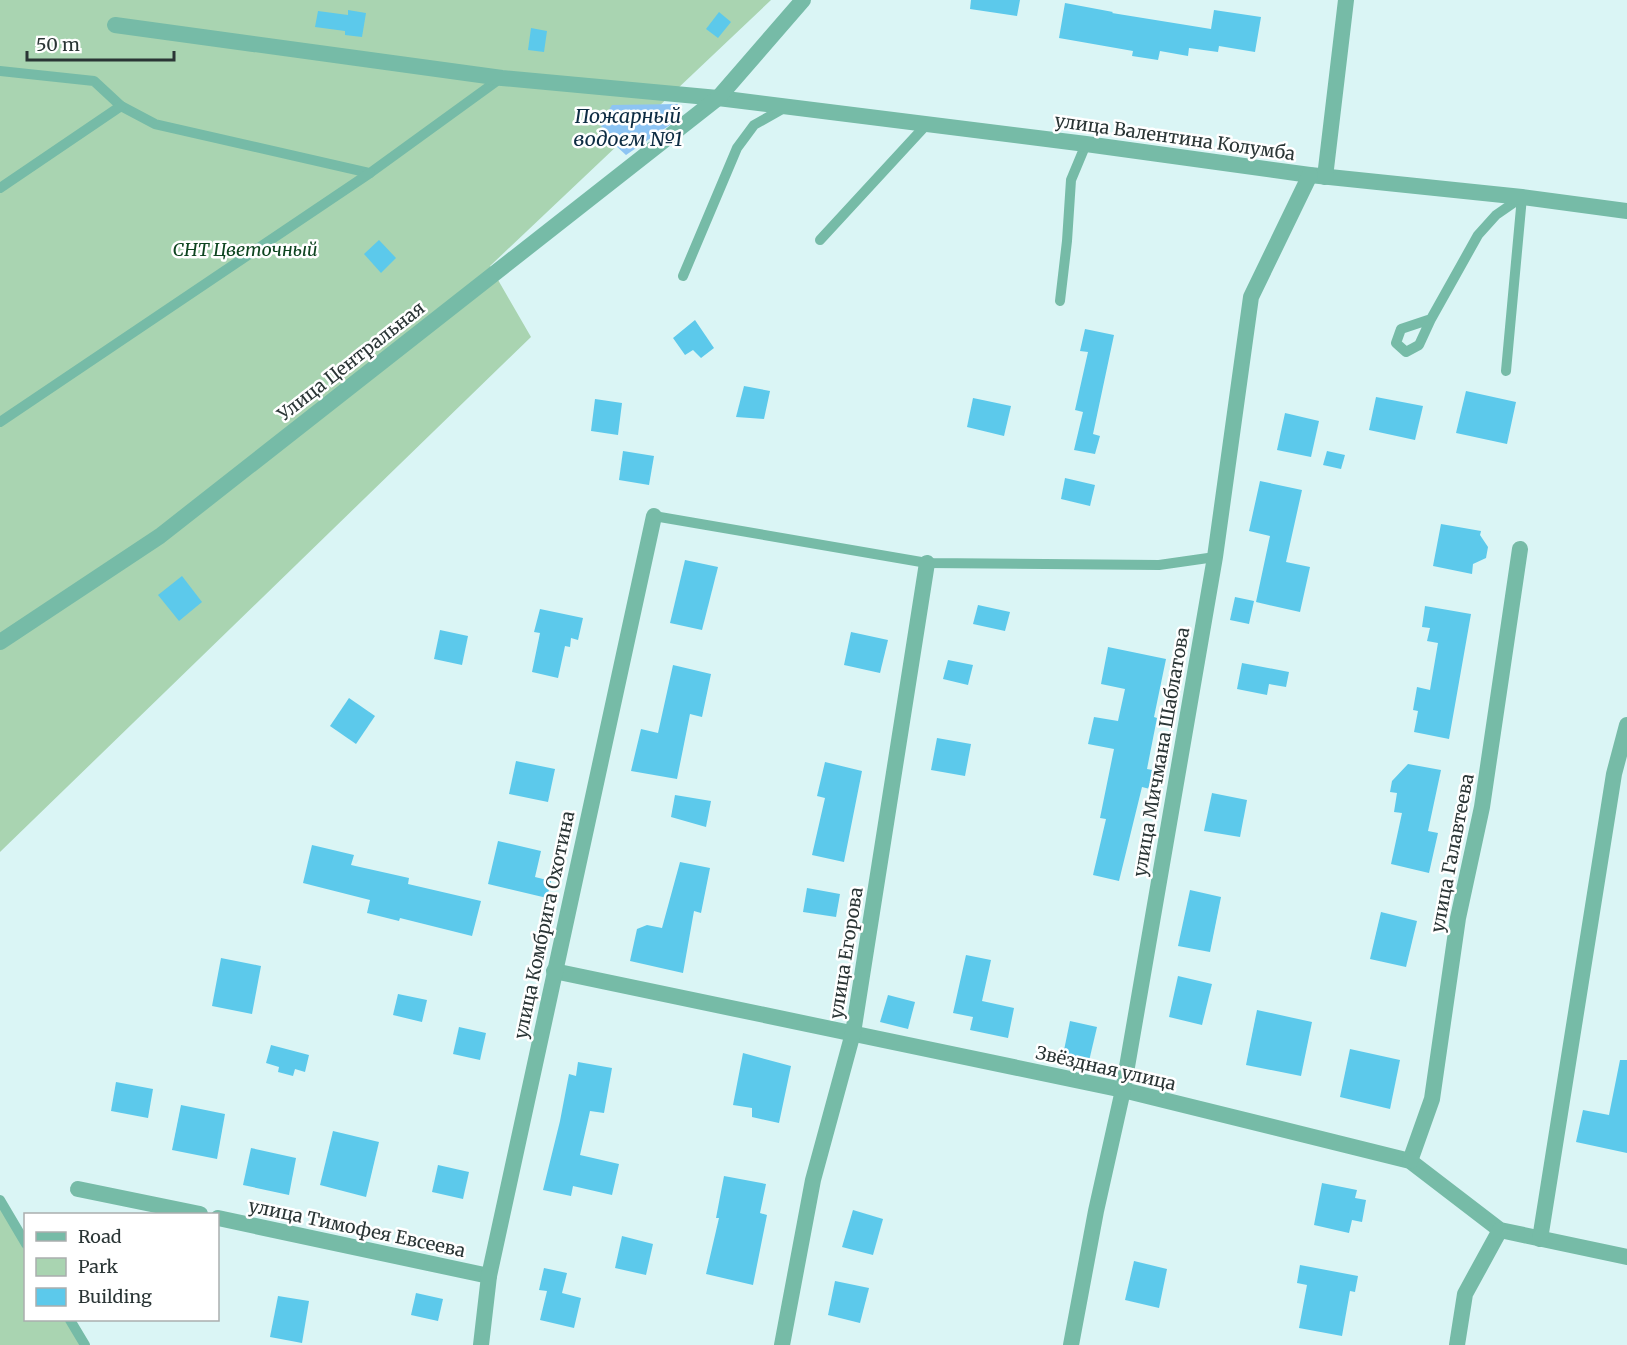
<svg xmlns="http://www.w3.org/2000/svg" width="1627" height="1345" font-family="Merriweather,serif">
<rect width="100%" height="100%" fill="#daf5f5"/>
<g fill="#a9d4b1">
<path d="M 0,0 L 771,0 L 490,266 L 531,337 L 0,852 Z"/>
<path d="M 0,1195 L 25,1237 L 26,1320 L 74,1320 L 89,1345 L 0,1345 Z"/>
</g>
<path fill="#8dc4f3" d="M 678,104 L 680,118 L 626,155 L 615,145 L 602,142 L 600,138 L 605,133 L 600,124 L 612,105 Z"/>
<g fill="#5cc9eb">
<path d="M 971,0 L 1020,0 L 1017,16 L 970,9 Z"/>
<path d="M 1065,3 L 1113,12 L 1112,13 L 1211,29 L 1214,10 L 1261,17 L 1255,52 L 1219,46 L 1218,52 L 1189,48 L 1188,56 L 1160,51 L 1158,60 L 1132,56 L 1133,51 L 1059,38 Z"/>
<path d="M 348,10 L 366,13 L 362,37 L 345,35 L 345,31 L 315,27 L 318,11 L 348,15 Z"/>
<path d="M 719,12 L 731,22 L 718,38 L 706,29 Z"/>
<path d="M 531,28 L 547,31 L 544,52 L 528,50 Z"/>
<path d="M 379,240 L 396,258 L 381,273 L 364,254 Z"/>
<path d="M 695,320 L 714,348 L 701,358 L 693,350 L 685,355 L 673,338 Z"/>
<path d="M 1085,329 L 1114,335 L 1093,434 L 1100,436 L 1095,454 L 1074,450 L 1083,412 L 1075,410 L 1088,352 L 1080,351 Z"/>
<path d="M 744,386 L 770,391 L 764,419 L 736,417 Z"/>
<path d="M 1466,391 L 1516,402 L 1507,444 L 1456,433 Z"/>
<path d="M 1376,397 L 1423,406 L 1415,440 L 1369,430 Z"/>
<path d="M 973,398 L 1011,406 L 1004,436 L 967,427 Z"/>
<path d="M 595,399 L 622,403 L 618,435 L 591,431 Z"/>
<path d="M 1285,413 L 1319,421 L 1311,457 L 1277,450 Z"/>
<path d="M 623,451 L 654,456 L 649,485 L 619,480 Z"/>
<path d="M 1327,451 L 1345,455 L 1341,469 L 1323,465 Z"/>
<path d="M 1065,478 L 1095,485 L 1090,506 L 1061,499 Z"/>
<path d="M 1260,481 L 1302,490 L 1286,562 L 1310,567 L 1300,612 L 1256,602 L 1270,536 L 1249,531 Z"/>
<path d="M 1441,524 L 1481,531 L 1480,535 L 1488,547 L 1486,558 L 1473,564 L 1472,574 L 1433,566 Z"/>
<path d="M 685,560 L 718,567 L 702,630 L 670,623 Z"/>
<path d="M 182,576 L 202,602 L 179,621 L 158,595 Z"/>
<path d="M 1235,597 L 1254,601 L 1249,624 L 1230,620 Z"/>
<path d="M 978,605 L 1010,612 L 1005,631 L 973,624 Z"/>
<path d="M 1425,606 L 1471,614 L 1449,739 L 1414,732 L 1418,711 L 1413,710 L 1417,687 L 1430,690 L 1438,643 L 1427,641 L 1430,628 L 1422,627 Z"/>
<path d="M 540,609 L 583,618 L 578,640 L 571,638 L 570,647 L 565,646 L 558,678 L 532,672 L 540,633 L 534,632 Z"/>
<path d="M 440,630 L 468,636 L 462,665 L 434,659 Z"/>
<path d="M 851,632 L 888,640 L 880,673 L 844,665 Z"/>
<path d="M 1108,647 L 1166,659 L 1154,717 L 1157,718 L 1147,769 L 1158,771 L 1154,790 L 1142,787 L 1119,881 L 1093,875 L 1106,819 L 1100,818 L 1114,749 L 1088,744 L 1094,717 L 1118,721 L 1125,689 L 1101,684 Z"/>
<path d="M 948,660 L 973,665 L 968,685 L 943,679 Z"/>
<path d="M 1242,663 L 1289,672 L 1286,687 L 1269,684 L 1267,695 L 1237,689 Z"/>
<path d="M 673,665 L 711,674 L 702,717 L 690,714 L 677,779 L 631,771 L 641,729 L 658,733 Z"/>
<path d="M 349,698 L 375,716 L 356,744 L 330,726 Z"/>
<path d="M 937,738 L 971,744 L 965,776 L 931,770 Z"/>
<path d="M 516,761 L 555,769 L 548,802 L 509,794 Z"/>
<path d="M 825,762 L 862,771 L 844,862 L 812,855 L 825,798 L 817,796 Z"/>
<path d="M 1408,764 L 1441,770 L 1428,831 L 1438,833 L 1429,873 L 1391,864 L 1402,813 L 1394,812 L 1397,793 L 1390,792 L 1392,781 Z"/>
<path d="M 1212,793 L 1247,800 L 1240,837 L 1204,831 Z"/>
<path d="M 675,795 L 711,801 L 706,827 L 671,817 Z"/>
<path d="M 498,841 L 541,851 L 535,877 L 551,881 L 547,898 L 488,884 Z"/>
<path d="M 312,845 L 354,855 L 351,865 L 409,878 L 408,884 L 481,901 L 472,936 L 400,918 L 399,921 L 367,913 L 370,900 L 303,883 Z"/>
<path d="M 680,862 L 710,868 L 701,913 L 694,911 L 683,973 L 630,961 L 637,929 L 647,925 L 662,928 Z"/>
<path d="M 807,888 L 840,894 L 836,917 L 803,912 Z"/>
<path d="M 1190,890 L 1221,897 L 1210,952 L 1178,946 Z"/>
<path d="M 1381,912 L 1417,921 L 1406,967 L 1370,959 Z"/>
<path d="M 966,955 L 991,960 L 982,1001 L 1014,1008 L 1008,1038 L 970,1030 L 973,1017 L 953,1013 Z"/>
<path d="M 221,958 L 261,966 L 252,1014 L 212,1006 Z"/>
<path d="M 1178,976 L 1212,984 L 1202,1025 L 1169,1017 Z"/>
<path d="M 398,994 L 427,1000 L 422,1022 L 393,1015 Z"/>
<path d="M 888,995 L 915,1002 L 908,1029 L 880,1022 Z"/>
<path d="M 1257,1010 L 1312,1022 L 1301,1076 L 1246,1065 Z"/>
<path d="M 1070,1021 L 1097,1027 L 1089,1061 L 1063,1055 Z"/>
<path d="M 459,1027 L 486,1033 L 480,1060 L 453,1054 Z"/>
<path d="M 271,1045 L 309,1055 L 305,1072 L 295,1069 L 293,1076 L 278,1072 L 279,1067 L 266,1063 Z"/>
<path d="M 1350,1049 L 1400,1060 L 1390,1109 L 1340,1097 Z"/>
<path d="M 743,1053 L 791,1066 L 779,1123 L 752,1117 L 752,1108 L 733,1105 Z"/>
<path d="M 1620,1060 L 1627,1060 L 1627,1153 L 1576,1142 L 1583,1110 L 1609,1115 Z"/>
<path d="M 578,1062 L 612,1068 L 604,1113 L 590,1111 L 580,1155 L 619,1164 L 612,1195 L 573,1186 L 571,1196 L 543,1190 L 560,1121 L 569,1074 L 576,1076 Z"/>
<path d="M 116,1082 L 153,1089 L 148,1118 L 111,1111 Z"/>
<path d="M 181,1105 L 225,1114 L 217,1159 L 172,1150 Z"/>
<path d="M 333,1131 L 379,1142 L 366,1197 L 320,1185 Z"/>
<path d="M 251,1148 L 296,1158 L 289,1195 L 243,1185 Z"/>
<path d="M 438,1165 L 469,1172 L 463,1199 L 432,1192 Z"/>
<path d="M 724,1176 L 766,1184 L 760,1213 L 767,1215 L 753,1285 L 706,1274 L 719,1218 L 716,1218 Z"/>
<path d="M 1322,1183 L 1357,1190 L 1355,1198 L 1366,1200 L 1362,1222 L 1352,1220 L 1349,1233 L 1314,1225 Z"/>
<path d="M 853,1210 L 883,1219 L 873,1255 L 842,1247 Z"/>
<path d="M 622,1236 L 653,1244 L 646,1275 L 615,1268 Z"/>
<path d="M 1134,1261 L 1167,1269 L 1159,1308 L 1125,1300 Z"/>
<path d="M 1300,1265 L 1358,1276 L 1355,1292 L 1350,1291 L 1342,1336 L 1299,1328 L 1307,1285 L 1297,1283 Z"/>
<path d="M 544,1268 L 567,1273 L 562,1293 L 581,1298 L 574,1328 L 540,1320 L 547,1291 L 539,1290 Z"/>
<path d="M 835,1281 L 869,1288 L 860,1323 L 828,1315 Z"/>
<path d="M 416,1293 L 443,1299 L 438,1321 L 411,1315 Z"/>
<path d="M 278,1296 L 309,1301 L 302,1343 L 270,1337 Z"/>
</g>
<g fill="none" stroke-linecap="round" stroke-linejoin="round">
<g stroke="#76bba7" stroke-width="10">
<path d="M 0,71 L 94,81 L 121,106 L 155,124 L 370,173 L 501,78"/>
<path d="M 0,188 L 121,106"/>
<path d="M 820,240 L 927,124"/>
<path d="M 683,276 L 737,148 L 754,125 L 786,107"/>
<path d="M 1060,301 L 1067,241 L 1071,180 L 1086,144"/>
<path d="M 1431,319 L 1401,329 L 1396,343 L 1406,352 L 1419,345 L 1431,319 L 1478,235 L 1496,215 L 1522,197 L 1506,371"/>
<path d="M 0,422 L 370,173"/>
<path d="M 654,516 L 927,563 L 1159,565 L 1215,557"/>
<path d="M 0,1200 L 26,1244"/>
<path d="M 70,1320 L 85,1345"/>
</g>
<g stroke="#76bba7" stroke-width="16">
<path d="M 115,25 L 502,78 L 718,98 L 1086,144 L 1310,175 L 1522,197 L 1627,211"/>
<path d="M 1325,177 L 1346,0"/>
<path d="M 0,642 L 160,536 L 718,98 L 803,0"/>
<path d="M 554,971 L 1123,1090 L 1410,1161 L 1500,1230 L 1627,1257"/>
<path d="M 1410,1161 L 1432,1099 L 1458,918 L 1482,807 L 1520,549"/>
<path d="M 78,1189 L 200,1214"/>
<path d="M 218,1218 L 489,1276"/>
<path d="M 1540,1239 L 1614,774 L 1627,725"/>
<path d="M 481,1345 L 489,1276 L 654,516"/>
<path d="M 782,1345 L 813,1180 L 853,1033 L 927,563"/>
<path d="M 1071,1345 L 1096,1211 L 1123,1090 L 1215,557 L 1251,297 L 1310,175"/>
<path d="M 1457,1345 L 1465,1294 L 1500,1230"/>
</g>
</g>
<g text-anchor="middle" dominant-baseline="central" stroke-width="5" stroke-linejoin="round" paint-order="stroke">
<g font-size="18" fill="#2a3535" stroke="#fff">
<text transform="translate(1175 137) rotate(8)">улица Валентина Колумба</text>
<text transform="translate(351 361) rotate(-38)">Улица Центральная</text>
<text transform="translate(1161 752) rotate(-80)">улица Мичмана Шаблатова</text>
<text transform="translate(1452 853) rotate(-79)">улица Галавтеева</text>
<text transform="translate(544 925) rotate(-78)">улица Комбрига Охотина</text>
<text transform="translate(846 953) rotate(-81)">улица Егорова</text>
<text transform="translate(1106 1068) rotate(13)">Звёздная улица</text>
<text transform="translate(357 1228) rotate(12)">улица Тимофея Евсеева</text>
</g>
<g font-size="18" font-style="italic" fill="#0e4520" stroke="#fff">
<text x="245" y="249">СНТ Цветочный</text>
</g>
<g font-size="20" font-style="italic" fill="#0d2c43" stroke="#fff">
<text x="628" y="115">Пожарный<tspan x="628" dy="23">водоем №1</tspan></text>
</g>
</g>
<rect x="24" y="1213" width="195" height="108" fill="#ffffff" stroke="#aaaeae" stroke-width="1.5"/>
<rect x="36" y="1232" width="30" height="9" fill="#76bba7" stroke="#aaaeae" stroke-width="1.5"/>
<text x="78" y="1243" font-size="18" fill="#2a3535">Road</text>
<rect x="36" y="1258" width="30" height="18" fill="#a9d4b1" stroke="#aaaeae" stroke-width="1.5"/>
<text x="78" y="1273" font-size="18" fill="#2a3535">Park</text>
<rect x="36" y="1288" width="30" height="18" fill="#5cc9eb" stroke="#aaaeae" stroke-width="1.5"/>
<text x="78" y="1303" font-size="18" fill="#2a3535">Building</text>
<path d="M27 51v9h147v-9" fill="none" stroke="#2a3535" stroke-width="3"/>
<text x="36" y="51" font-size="18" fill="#2a3535" stroke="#ffffff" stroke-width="4.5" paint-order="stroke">50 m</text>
</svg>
